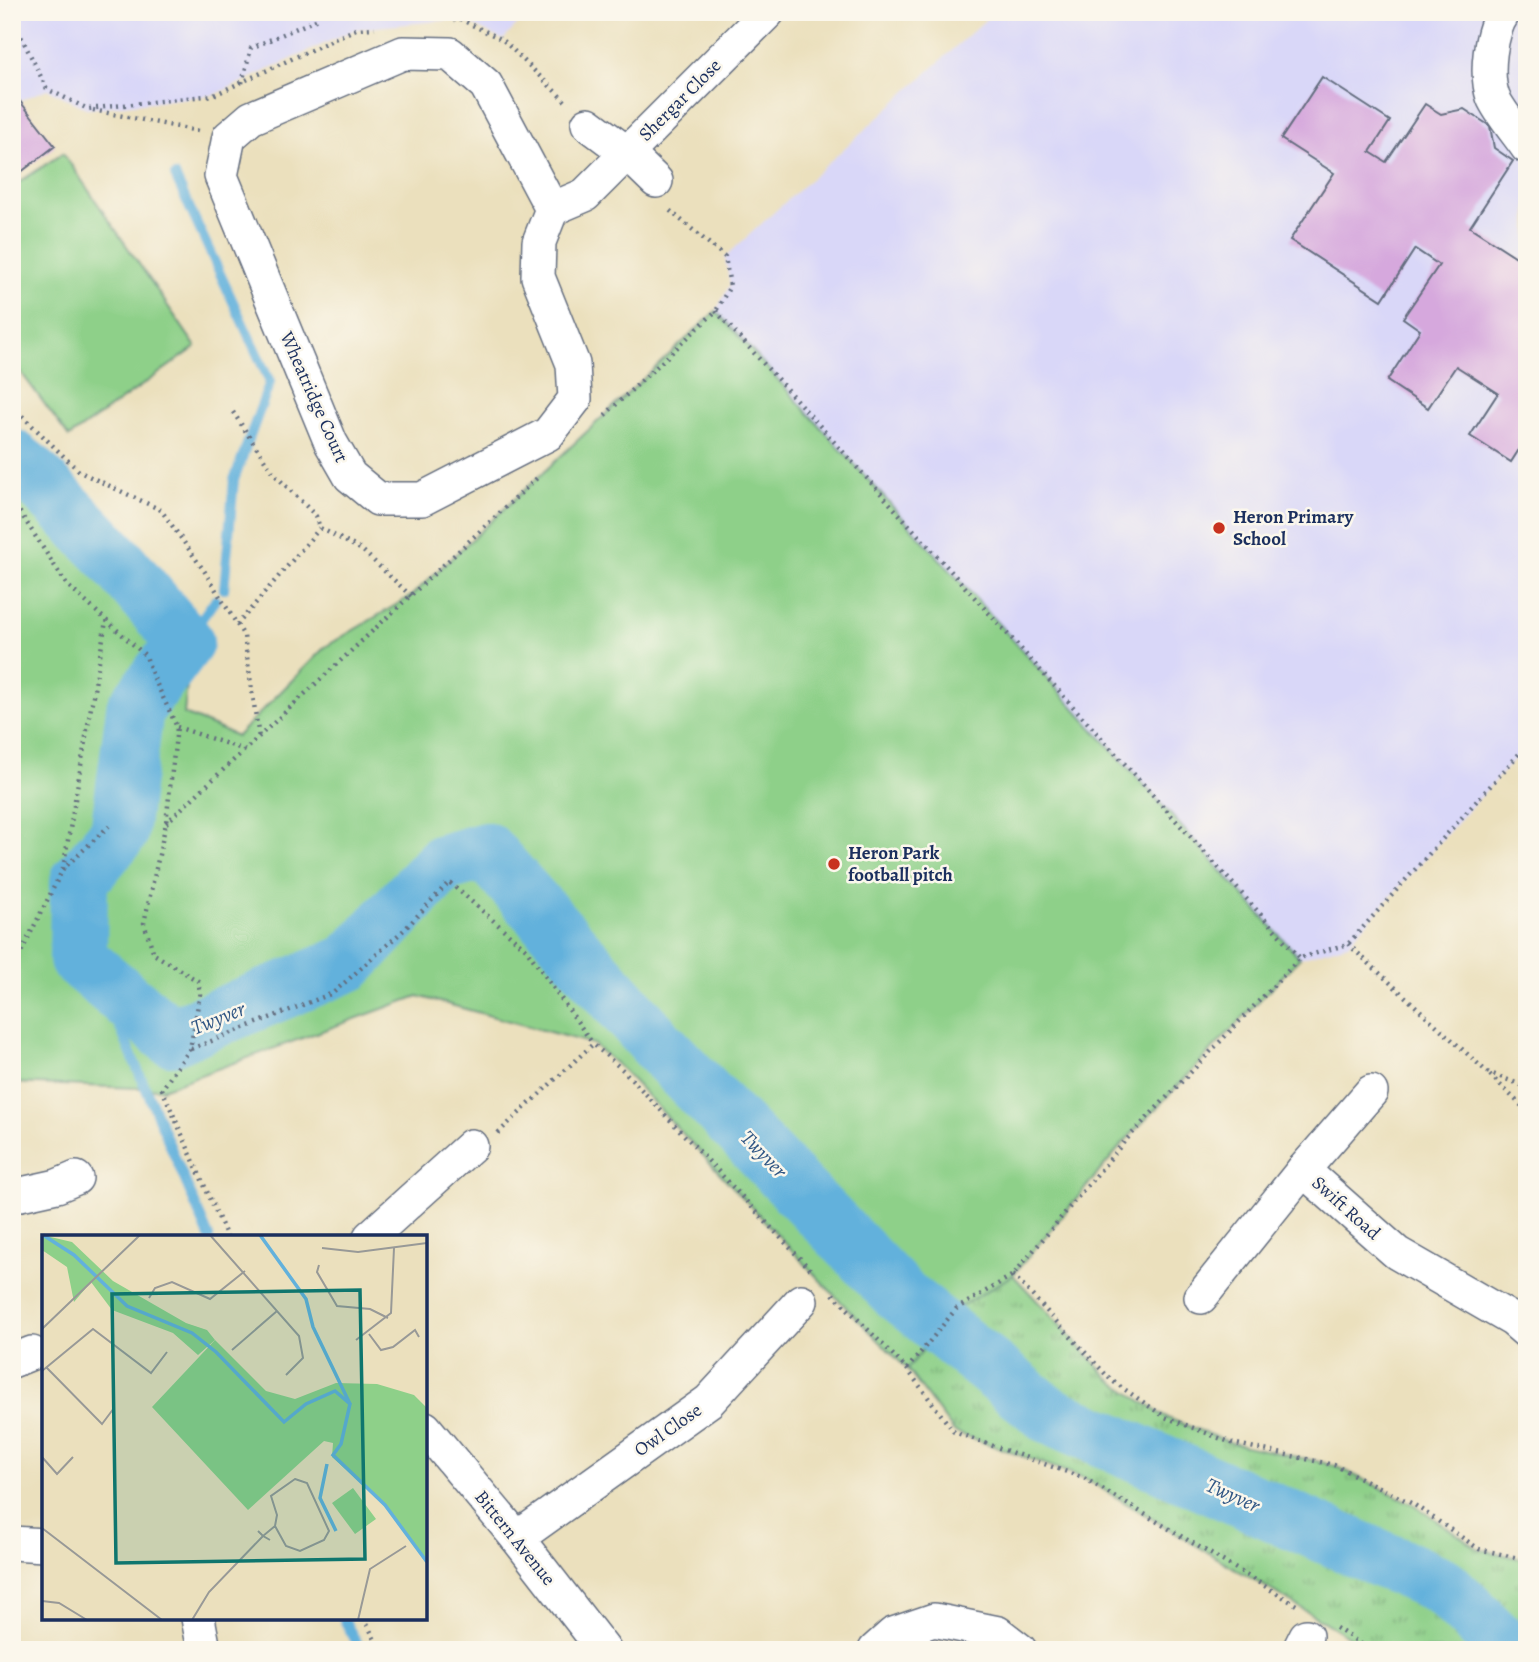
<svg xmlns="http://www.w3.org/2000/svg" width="1539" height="1662" font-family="Alegreya,serif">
<defs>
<pattern id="grass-tufts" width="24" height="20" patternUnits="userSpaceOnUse" patternTransform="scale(1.75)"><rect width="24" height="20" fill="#8ed089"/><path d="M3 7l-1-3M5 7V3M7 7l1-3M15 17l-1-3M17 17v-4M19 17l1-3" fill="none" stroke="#73a973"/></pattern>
</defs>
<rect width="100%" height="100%" fill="#fbf7ec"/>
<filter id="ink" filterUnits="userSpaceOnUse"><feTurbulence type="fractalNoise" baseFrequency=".0143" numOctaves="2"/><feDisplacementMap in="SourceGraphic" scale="14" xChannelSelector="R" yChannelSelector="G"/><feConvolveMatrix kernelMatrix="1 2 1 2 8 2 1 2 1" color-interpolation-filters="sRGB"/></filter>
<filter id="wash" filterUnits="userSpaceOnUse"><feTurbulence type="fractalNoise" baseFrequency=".00686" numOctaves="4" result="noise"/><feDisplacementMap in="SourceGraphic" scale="28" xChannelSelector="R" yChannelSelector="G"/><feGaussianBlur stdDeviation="1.57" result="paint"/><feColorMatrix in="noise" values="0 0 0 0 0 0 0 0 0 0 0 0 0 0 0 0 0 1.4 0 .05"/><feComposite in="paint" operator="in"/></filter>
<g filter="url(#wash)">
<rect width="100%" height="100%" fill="#ebe0bd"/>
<g fill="#d9d7f8">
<path d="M 12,12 L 529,12 L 503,40 L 460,19 L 356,29 L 214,95 L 88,109 L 47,89 L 12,104 Z"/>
<path d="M 994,12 L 1527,12 L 1527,745 L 1348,944 L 1300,958 L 716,311 L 730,285 L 725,257 Z"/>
</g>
<path fill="url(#grass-tufts)" stroke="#548074" stroke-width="2" d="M 1013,1275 L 1111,1380 L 1165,1417 L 1232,1443 L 1334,1465 L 1413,1504 L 1479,1549 L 1527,1560 L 1527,1650 L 1371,1650 L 1084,1478 L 954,1432 L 907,1369 L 956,1309 Z"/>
<g fill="#8ed089" stroke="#548074" stroke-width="2">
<path d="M 63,153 L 196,347 L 69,437 L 12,360 L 12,187 Z"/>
<path d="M 716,311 L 1300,958 L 1124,1142 L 1013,1275 L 956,1309 L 907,1369 L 833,1294 L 624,1071 L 593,1044 L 418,996 L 162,1089 L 12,1083 L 12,458 L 30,472 L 116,560 L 193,629 L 184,714 L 237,736 L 325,647 L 411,596 Z"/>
</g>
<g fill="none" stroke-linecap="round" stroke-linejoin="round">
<g stroke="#62b1dc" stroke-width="10">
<path d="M 175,176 L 270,382 L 234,480 L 224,589"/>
<path d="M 185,642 L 215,600"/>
<path d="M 78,959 L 117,1021 L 209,1237"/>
<path d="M 343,1618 L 361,1650"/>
</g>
<path stroke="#62b1dc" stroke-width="58" d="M 12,458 L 30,472 L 116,560 L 185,642 L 135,709 L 119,833 L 79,881 L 78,959 L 171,1037 L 349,963 L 443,863 L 486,851 L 659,1046 L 899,1294 L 1048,1414 L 1443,1586 L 1508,1650"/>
</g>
<g id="blocks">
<g fill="#d6a8dd">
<path d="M 1322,77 L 1390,121 L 1370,152 L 1386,162 L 1425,104 L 1441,114 L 1464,109 L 1490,126 L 1494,148 L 1513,161 L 1470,227 L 1527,264 L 1527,437 L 1511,462 L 1470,436 L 1498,393 L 1456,366 L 1428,408 L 1387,381 L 1420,330 L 1403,318 L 1439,265 L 1415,249 L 1382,300 L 1290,240 L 1334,173 L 1281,139 Z"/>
<path d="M 12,91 L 55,146 L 12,179 Z"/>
</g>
</g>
</g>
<g filter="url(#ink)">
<use href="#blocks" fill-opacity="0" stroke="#646d7f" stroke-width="2"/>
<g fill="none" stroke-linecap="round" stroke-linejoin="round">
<defs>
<g id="minor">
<path d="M 1504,12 C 1490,31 1485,74 1493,97 C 1498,110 1518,134 1527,147"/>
<path d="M 403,53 L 450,54 L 486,85 L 552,209 L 539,242 L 538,277 L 573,364 L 575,399 L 548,434 L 422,499 L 378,499 L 350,476 L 331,443 L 221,176 L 229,137 L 251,118 Z"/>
<path d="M 588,124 L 627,153 L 768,12"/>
<path d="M 552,209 L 585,195 L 627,153 L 656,181"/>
<path d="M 1303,1170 L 1371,1092"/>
<path d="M 12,1196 L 57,1186 L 76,1178"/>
<path d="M 370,1237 L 471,1146"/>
<path d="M 1201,1297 L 1303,1170 L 1397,1253 L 1513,1320 L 1527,1332"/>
<path d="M 12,1361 L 32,1353"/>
<path d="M 425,1428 L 517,1538 L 604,1650"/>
<path d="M 517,1538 L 709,1401 L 801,1301"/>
<path d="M 12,1543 L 44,1545"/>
<path d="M 198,1618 L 204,1650"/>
<path d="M 875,1650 L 893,1634 L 934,1620 L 998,1633 L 1020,1650"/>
<path d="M 1299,1650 L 1306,1636"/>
</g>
</defs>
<use href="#minor" stroke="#646d7f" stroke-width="36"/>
<g stroke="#646d7f" stroke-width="4.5" stroke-dasharray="2 5" stroke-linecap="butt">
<path d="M 12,18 L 47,89 L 88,109 L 214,95 L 356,29 L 375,28"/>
<path d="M 453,20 L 460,19 L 503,40 L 565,101"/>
<path d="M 242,83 L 251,48 L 320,18"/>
<path d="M 93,110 L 198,131"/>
<path d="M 716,311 L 1300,958"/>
<path d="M 12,406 L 80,472 L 161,510 L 205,572 L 244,636 L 259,738"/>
<path d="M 233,412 L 274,474 L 316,516 L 320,528 L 362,550 L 411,596"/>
<path d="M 605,415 L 716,311 L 730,286 L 725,257 L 668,209"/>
<path d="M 12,500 L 67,585 L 146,656 L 152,674 L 177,727 L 166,823 L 144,923 L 154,954 L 198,981 L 200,994 L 190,1049 L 162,1089 L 227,1237"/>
<path d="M 237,625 L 320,528"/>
<path d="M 177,727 L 245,750"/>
<path d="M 166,823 L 537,478"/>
<path d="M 63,869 L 106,621"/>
<path d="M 1348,944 L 1487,1072 L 1527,1087"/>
<path d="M 12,970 L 63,869 L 109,826"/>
<path d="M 191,1049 L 333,993 L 405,929 L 449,882 L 526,949 L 593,1044"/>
<path d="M 1490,1075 L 1527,1111"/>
<path d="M 498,1133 L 593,1044 L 624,1071 L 810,1269"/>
<path d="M 1013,1275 L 1111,1380 L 1165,1417 L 1232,1443 L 1334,1465 L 1413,1504 L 1479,1549 L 1527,1560"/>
<path d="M 833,1294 L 907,1369 L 954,1432 L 1084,1478 L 1298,1606"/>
<path d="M 907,1369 L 956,1309 L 1013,1275 L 1124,1142 L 1300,958 L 1348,944 L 1527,745"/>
<path d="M 364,1618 L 380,1650"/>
<path d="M 1336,1628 L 1371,1650"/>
</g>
<use href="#minor" stroke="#fff" stroke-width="33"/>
</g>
</g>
<g fill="#c8321e" stroke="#fbf7ec" stroke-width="2.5">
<circle cx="1219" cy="528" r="7"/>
<circle cx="834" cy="864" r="7"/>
</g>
<g text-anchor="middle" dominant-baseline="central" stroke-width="5" stroke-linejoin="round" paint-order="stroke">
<g font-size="19" fill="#1b2f5e" stroke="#fbf7ec">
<text transform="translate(680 100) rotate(-45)">Shergar Close</text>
<text transform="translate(314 397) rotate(66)">Wheatridge Court</text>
<text transform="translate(1346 1208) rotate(42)">Swift Road</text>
<text transform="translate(668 1430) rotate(-35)">Owl Close</text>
<text transform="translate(515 1538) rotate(51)">Bittern Avenue</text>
</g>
<g font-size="19" font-weight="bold" fill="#1b2f5e" stroke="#fbf7ec" text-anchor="start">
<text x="1233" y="517">Heron Primary<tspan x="1233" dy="22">School</tspan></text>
<text x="848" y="853">Heron Park<tspan x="848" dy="22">football pitch</tspan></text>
</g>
<g font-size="21" font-style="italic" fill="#305684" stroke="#fbf7ec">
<text transform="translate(218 1018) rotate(-22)">Twyver</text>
<text transform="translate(764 1154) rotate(46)">Twyver</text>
<text transform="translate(1233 1495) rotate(24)">Twyver</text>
</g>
</g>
<g transform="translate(42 1235)">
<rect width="385" height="385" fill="#ebe0bd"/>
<path d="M 0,0 L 30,7 L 71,46 L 144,88 L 165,95 L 173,105 L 156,120 L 131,98 L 70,75 L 49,47 L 32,67 L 25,32 L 0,15 Z" fill="#8ed089"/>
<path d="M 173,105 L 224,156 L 253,164 L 294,148 L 335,149 L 372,160 L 385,173 L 385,327 L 343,270 L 290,222 L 291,208 L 282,206 L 206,275 L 110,172 ZM 311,253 L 334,284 L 313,299 L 290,268 Z" fill="#8ed089"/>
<path fill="none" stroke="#62b1dc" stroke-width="3.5" d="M 1,0 L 32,20 L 85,71 L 150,98 L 174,117 L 242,187 L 264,169 L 293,156 L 308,169 L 299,209 L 291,220 L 343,270 L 385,327M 218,0 L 264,64 L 271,92 L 308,169M 285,229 L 278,263 L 294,296"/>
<path fill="none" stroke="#989997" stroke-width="2" d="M 168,0 L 257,101 L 261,123 L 244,140M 280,13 L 316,17 L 385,8M 277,30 L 275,37 L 295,71 L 328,74 L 346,83M 107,63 L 113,53 L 130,47 L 168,64 L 203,36M 0,94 L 98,0M 327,99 L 339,115 L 351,112 L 373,95 L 377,102M 314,105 L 349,78 L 352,13M 190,115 L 235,76M 4,132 L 60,189 L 72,173M 0,136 L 51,94 L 109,138 L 125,117M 0,222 L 15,239 L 31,222M 253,244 L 265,248 L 287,296 L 282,305 L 258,316 L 244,311 L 233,291 L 235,280 L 229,261 ZM 0,293 L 120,385M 216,296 L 221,301 L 233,291M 0,366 L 17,368 L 45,385M 150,385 L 167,357 L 221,301 L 228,305M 316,385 L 328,334 L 364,311"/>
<path fill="#0f766e" fill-opacity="0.15" stroke="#0f766e" stroke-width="3.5" d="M 318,55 L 323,324 L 74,328 L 70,59 Z"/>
<rect width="385" height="385" fill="none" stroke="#1b2f5e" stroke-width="3.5"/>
</g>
<rect width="1539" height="1662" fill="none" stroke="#fbf7ec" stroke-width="42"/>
</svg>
